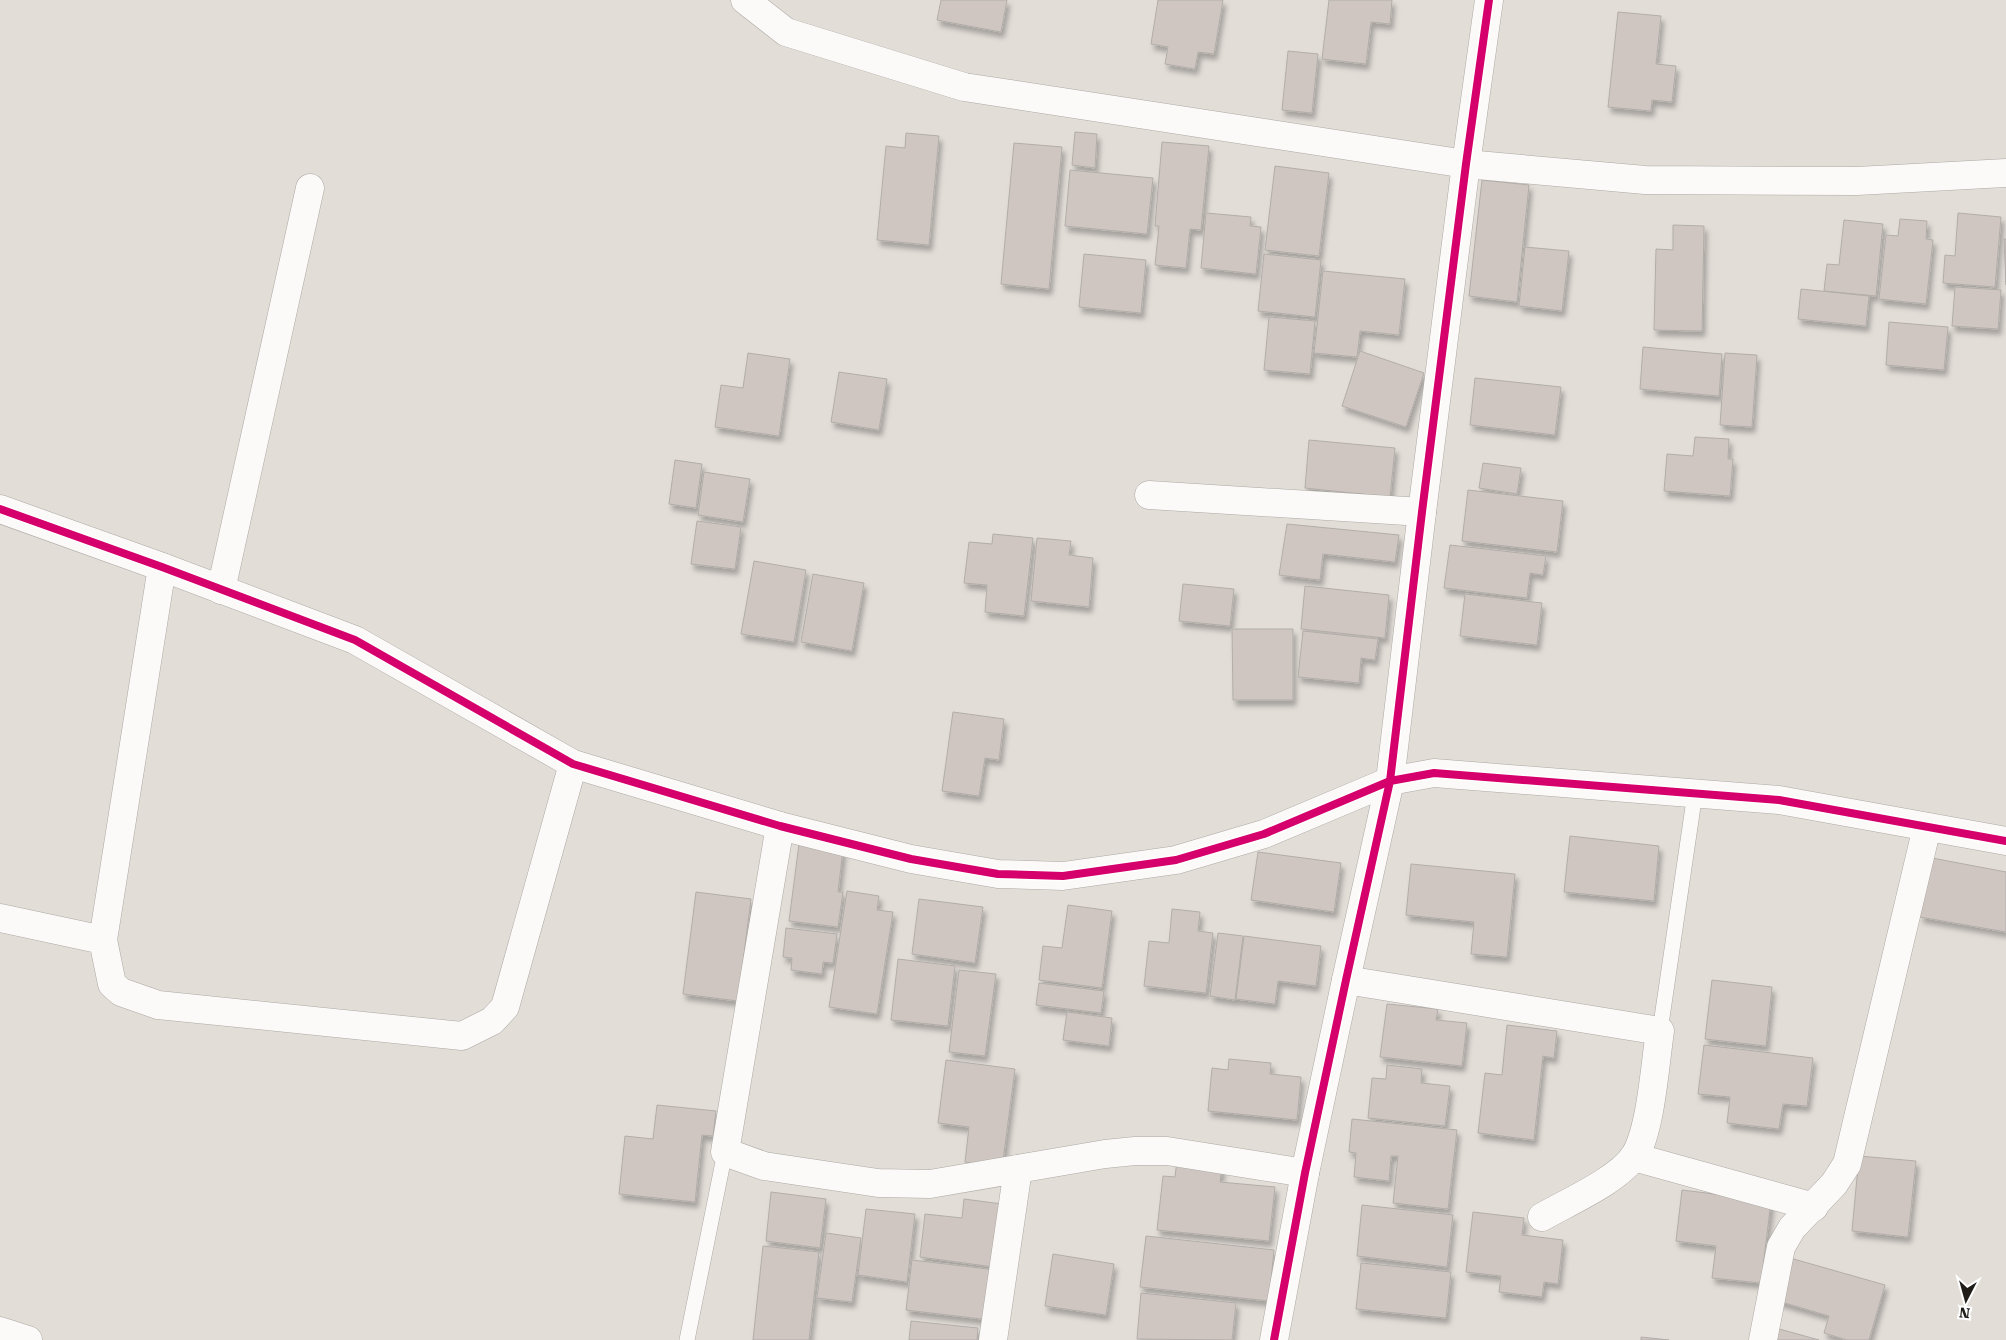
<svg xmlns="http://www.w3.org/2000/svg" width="2006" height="1340" font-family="'Roboto Serif',serif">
<defs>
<filter id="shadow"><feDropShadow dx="3" dy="5.5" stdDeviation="2.5" flood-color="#0004"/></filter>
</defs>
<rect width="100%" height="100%" fill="#e2ddd7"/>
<g fill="#cfc6c1" stroke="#b2ada9" filter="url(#shadow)">
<path d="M 941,0 L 1007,0 L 1001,32 L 937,20 Z"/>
<path d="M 1158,0 L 1223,0 L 1214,54 L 1198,52 L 1195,69 L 1165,64 L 1168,47 L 1151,44 Z"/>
<path d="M 1329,0 L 1392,0 L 1390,24 L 1371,22 L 1366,64 L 1322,59 Z"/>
<path d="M 1618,12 L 1661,16 L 1656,64 L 1676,66 L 1672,102 L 1652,100 L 1651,111 L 1608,107 Z"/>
<path d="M 1288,51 L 1318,54 L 1312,113 L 1282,110 Z"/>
<path d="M 1075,132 L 1097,134 L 1095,168 L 1072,165 Z"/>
<path d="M 906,133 L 939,136 L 929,245 L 877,240 L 886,146 L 905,148 Z"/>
<path d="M 1162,142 L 1209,146 L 1201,230 L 1190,229 L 1186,268 L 1155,265 L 1159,226 L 1155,226 Z"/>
<path d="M 1014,143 L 1062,147 L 1049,289 L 1001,284 Z"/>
<path d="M 1275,166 L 1329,173 L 1319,256 L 1265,250 Z"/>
<path d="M 1070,170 L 1153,178 L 1147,234 L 1065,226 Z"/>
<path d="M 1482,180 L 1529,185 L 1517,302 L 1469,296 Z"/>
<path d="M 1206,213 L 1251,217 L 1250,226 L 1261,227 L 1256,274 L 1201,268 Z"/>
<path d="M 1958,213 L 2001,217 L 1995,287 L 1943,283 L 1945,255 L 1955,256 Z"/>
<path d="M 1900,219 L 1927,221 L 1926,239 L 1933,240 L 1926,304 L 1879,299 L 1886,235 L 1898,236 Z"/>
<path d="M 1844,220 L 1883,224 L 1876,296 L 1824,291 L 1827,264 L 1839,265 Z"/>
<path d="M 1673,225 L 1704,226 L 1702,331 L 1654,330 L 1656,249 L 1673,250 Z"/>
<path d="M 2004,239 L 2006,239 L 2006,285 Z"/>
<path d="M 1525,247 L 1569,251 L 1562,311 L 1519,306 Z"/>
<path d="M 1084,254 L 1146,260 L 1141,313 L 1079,307 Z"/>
<path d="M 1264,254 L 1321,260 L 1315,317 L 1258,311 Z"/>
<path d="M 1323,271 L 1405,279 L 1399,335 L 1360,331 L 1357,357 L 1314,353 Z"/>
<path d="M 1955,287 L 2001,290 L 1998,329 L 1952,326 Z"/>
<path d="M 1801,289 L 1869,296 L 1866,326 L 1798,319 Z"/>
<path d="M 1269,317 L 1315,321 L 1310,374 L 1264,370 Z"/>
<path d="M 1889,322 L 1948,327 L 1944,370 L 1886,365 Z"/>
<path d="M 1643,347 L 1722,354 L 1719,396 L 1640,389 Z"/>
<path d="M 1360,351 L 1424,373 L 1406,427 L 1342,406 Z"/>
<path d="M 748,353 L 790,359 L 779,436 L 715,427 L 721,385 L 743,388 Z"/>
<path d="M 1725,353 L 1757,355 L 1752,427 L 1720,425 Z"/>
<path d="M 839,372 L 887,379 L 879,430 L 831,422 Z"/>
<path d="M 1475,378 L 1561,387 L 1555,435 L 1470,425 Z"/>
<path d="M 1695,437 L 1729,439 L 1728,459 L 1733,459 L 1730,496 L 1664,491 L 1667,454 L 1693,456 Z"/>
<path d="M 1309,440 L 1395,448 L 1390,497 L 1305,488 Z"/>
<path d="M 675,460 L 702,464 L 696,508 L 669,504 Z"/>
<path d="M 1483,463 L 1521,468 L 1517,494 L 1479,488 Z"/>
<path d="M 704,472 L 750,479 L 743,522 L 698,515 Z"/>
<path d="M 1468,490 L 1563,501 L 1557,552 L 1462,541 Z"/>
<path d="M 697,521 L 741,527 L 735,569 L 691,564 Z"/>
<path d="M 1287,524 L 1399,535 L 1395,562 L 1323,554 L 1320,580 L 1279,575 Z"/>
<path d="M 993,534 L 1033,538 L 1024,616 L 985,612 L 987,585 L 964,583 L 969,542 L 992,544 Z"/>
<path d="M 1037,538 L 1071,541 L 1069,555 L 1093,558 L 1089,607 L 1031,601 Z"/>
<path d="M 1450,545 L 1546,556 L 1543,575 L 1530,573 L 1527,598 L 1444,588 Z"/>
<path d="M 754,561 L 806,570 L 794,642 L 741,634 Z"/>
<path d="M 813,574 L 864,583 L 852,651 L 801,642 Z"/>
<path d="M 1183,584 L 1234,589 L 1230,626 L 1179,621 Z"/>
<path d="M 1305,586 L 1389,595 L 1385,638 L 1301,629 Z"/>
<path d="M 1465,594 L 1542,603 L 1537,645 L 1460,636 Z"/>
<path d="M 1232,629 L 1293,629 L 1293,700 L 1233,700 Z"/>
<path d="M 1303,631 L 1378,639 L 1375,660 L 1361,658 L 1359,683 L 1298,677 Z"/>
<path d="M 953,712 L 1004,719 L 999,760 L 985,758 L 979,796 L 942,791 Z"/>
<path d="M 1570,836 L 1659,846 L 1654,901 L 1564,892 Z"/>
<path d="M 799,844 L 843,849 L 838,892 L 843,892 L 838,927 L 789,921 Z"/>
<path d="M 1258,852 L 1341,863 L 1334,912 L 1251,900 Z"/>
<path d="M 1932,858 L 2006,872 L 2006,932 L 1920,917 Z"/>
<path d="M 1411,864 L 1515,874 L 1507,957 L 1471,954 L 1474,922 L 1406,915 Z"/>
<path d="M 847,891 L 879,896 L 877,910 L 893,912 L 877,1014 L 829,1007 Z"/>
<path d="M 696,892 L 751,899 L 738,1001 L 683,994 Z"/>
<path d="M 919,899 L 983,907 L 975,963 L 912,954 Z"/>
<path d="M 1068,905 L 1112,911 L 1102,988 L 1039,980 L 1043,946 L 1062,948 Z"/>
<path d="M 1172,909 L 1200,912 L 1198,931 L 1213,933 L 1206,993 L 1144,986 L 1149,941 L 1169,943 Z"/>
<path d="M 786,928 L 837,934 L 833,963 L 823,962 L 822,974 L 791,970 L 792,958 L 783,957 Z"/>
<path d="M 1218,933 L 1243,936 L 1235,1000 L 1210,996 Z"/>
<path d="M 1244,936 L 1321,946 L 1316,986 L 1278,981 L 1275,1004 L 1236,999 Z"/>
<path d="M 898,959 L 955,966 L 948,1026 L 891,1020 Z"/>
<path d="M 959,970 L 996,974 L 985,1056 L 949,1052 Z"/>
<path d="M 1712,980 L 1772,987 L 1766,1046 L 1705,1039 Z"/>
<path d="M 1039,983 L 1104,991 L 1101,1013 L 1036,1005 Z"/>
<path d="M 1387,1004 L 1438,1009 L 1436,1020 L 1467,1023 L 1462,1066 L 1380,1057 Z"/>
<path d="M 1067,1012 L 1112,1018 L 1109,1046 L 1063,1040 Z"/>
<path d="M 1507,1025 L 1557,1031 L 1554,1058 L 1543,1056 L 1534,1140 L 1478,1133 L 1485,1073 L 1502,1075 Z"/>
<path d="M 1704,1045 L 1813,1058 L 1807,1106 L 1783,1104 L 1779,1129 L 1727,1123 L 1730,1097 L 1698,1094 Z"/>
<path d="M 1229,1059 L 1271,1063 L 1270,1074 L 1301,1077 L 1297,1120 L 1208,1111 L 1212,1068 L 1228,1070 Z"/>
<path d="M 946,1060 L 1015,1069 L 1002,1168 L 965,1162 L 969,1127 L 938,1123 Z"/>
<path d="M 1387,1065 L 1422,1069 L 1421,1083 L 1450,1086 L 1445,1126 L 1368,1118 L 1372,1078 L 1386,1079 Z"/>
<path d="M 657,1105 L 716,1111 L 713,1136 L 702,1135 L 695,1202 L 619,1194 L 625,1136 L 653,1139 Z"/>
<path d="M 1352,1119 L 1457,1130 L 1448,1209 L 1393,1203 L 1398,1156 L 1391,1156 L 1389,1181 L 1354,1177 L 1356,1153 L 1349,1152 Z"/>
<path d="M 1859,1156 L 1916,1161 L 1908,1237 L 1852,1231 Z"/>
<path d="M 1177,1160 L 1222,1165 L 1220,1182 L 1275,1187 L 1269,1241 L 1157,1230 L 1163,1176 L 1175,1177 Z"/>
<path d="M 1682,1190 L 1771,1201 L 1761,1283 L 1712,1278 L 1716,1246 L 1676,1241 Z"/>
<path d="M 771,1192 L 826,1199 L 820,1248 L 766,1241 Z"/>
<path d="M 964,1199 L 1002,1204 L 994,1267 L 920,1257 L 925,1214 L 962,1218 Z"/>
<path d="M 1362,1205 L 1453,1215 L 1447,1267 L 1357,1256 Z"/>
<path d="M 866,1209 L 915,1214 L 907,1282 L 858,1275 Z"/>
<path d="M 1473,1212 L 1524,1218 L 1522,1235 L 1563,1240 L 1558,1284 L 1544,1282 L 1542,1297 L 1499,1292 L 1501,1276 L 1466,1272 Z"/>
<path d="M 826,1233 L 861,1238 L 852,1302 L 817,1298 Z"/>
<path d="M 1146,1236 L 1274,1250 L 1269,1301 L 1140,1287 Z"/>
<path d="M 763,1246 L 819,1252 L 809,1340 L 753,1340 Z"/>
<path d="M 1053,1254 L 1114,1264 L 1106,1315 L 1045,1306 Z"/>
<path d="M 1790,1258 L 1885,1285 L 1869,1340 L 1847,1340 L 1824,1333 L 1829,1316 L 1778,1301 Z"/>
<path d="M 912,1260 L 996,1270 L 990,1320 L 906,1310 Z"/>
<path d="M 1361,1263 L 1451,1272 L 1446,1318 L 1356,1309 Z"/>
<path d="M 1141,1293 L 1236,1303 L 1232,1340 L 1137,1339 Z"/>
<path d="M 911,1321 L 978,1328 L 977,1340 L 909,1340 Z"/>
<path d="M 1772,1327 L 1819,1340 L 1768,1340 Z"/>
<path d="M 1641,1337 L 1669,1340 L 1641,1340 Z"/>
</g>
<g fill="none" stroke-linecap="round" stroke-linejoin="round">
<defs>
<g id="service">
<path d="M 1660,1031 L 1695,793"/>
<path d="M 687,1340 L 725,1152"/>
</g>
<g id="minor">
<path d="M 745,0 L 786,32 L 964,87 L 1466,164 L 1645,180 L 1857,181 L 2006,173"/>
<path d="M 1149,495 L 1422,512"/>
<path d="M 0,509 L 162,567 L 355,640 L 573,764 L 780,826 L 911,859 L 998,874 L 1063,876 L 1176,860 L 1264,834 L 1390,781 L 1434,773 L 1779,800 L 2006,841"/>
<path d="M 221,590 L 310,188"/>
<path d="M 780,826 L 725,1152 L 764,1166 L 878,1183 L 930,1184 L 1105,1154 L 1135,1151 L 1167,1151 L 1305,1173"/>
<path d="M 0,918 L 103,940 L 112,984 L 121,992 L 158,1005 L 462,1036 L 492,1021 L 505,1007 L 573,764"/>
<path d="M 103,940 L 162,567"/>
<path d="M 1346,980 L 1660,1031 C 1655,1064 1651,1129 1635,1155 C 1619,1180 1568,1202 1542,1217"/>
<path d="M 1634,1157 L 1814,1207"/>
<path d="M 0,1331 L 28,1340"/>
<path d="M 993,1340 L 1018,1169"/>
<path d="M 1274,1340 L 1305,1173 L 1346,980 L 1390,781 L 1422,512 L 1466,164 L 1489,0"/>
<path d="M 1763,1340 L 1781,1247 L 1792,1228 L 1834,1184 L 1847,1164 L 1927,827"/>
</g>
</defs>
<use href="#service" stroke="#aca8a3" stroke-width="16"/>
<use href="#minor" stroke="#aca8a3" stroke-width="29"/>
<use href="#service" stroke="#fbfaf9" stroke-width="15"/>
<use href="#minor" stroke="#fbfaf9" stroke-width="28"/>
<defs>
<g id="cycleway">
<path d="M 0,509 L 162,567 L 355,640 L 573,764 L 780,826 L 911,859 L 998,874 L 1063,876 L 1176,860 L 1264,834 L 1390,781 L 1434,773 L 1779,800 L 2006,841"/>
<path d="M 1274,1340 L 1305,1173 L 1346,980 L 1390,781 L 1422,512 L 1466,164 L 1489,0"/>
</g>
</defs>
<use href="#cycleway" stroke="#fff" stroke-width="11"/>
<use href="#cycleway" stroke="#d6006c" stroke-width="8"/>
</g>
<g transform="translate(1966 1300) rotate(186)" stroke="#ffffff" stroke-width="4" paint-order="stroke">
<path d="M0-4L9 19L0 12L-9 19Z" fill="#201d19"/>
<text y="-8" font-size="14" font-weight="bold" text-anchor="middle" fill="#201d19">N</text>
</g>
</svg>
